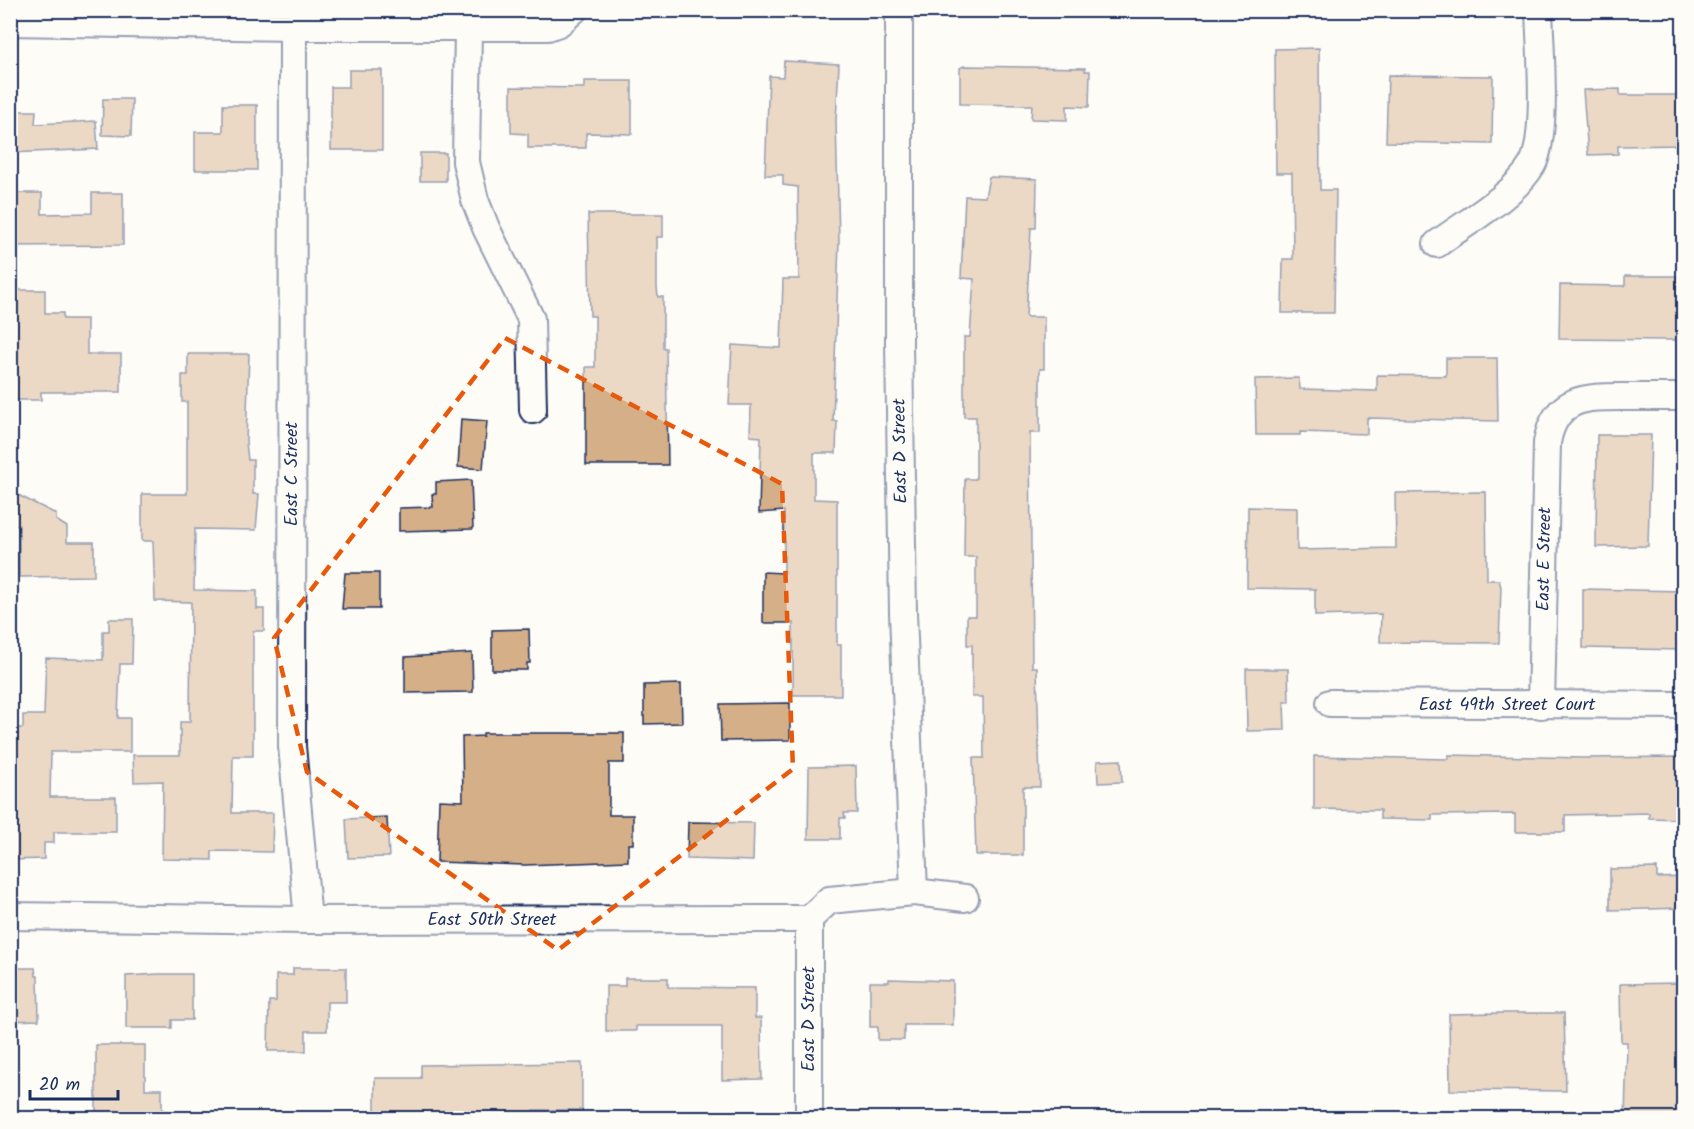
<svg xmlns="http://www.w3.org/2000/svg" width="1694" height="1129" font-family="Kalam,sans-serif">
<rect width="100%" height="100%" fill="#fdfcf7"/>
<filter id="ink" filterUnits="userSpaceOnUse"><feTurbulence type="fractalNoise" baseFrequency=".0167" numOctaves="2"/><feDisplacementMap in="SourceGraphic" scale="12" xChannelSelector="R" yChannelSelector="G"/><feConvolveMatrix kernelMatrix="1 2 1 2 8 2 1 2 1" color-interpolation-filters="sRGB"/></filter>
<g filter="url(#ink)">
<g fill="#d5af87" stroke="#1b2f5e" stroke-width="1.5">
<path d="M 1319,48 L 1320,190 L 1336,190 L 1334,313 L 1282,313 L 1283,259 L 1293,259 L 1292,173 L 1276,173 L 1275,49 Z"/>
<path d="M 784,61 L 839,64 L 836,121 L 839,240 L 833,421 L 837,421 L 836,453 L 814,453 L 814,499 L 837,500 L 837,645 L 841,645 L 841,695 L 793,695 L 793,623 L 763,623 L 763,572 L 784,573 L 784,511 L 759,513 L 761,437 L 750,436 L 751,405 L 729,405 L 732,345 L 781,348 L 783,279 L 799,279 L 798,187 L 783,185 L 783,175 L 765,175 L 769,76 L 783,77 Z"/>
<path d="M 964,66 L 1085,68 L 1085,71 L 1090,71 L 1089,107 L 1067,106 L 1067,120 L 1031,119 L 1032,105 L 960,104 L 960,68 Z"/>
<path d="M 349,70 L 382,70 L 382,150 L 331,150 L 331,87 L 349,87 Z"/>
<path d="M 1388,75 L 1493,76 L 1492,144 L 1386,142 Z"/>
<path d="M 584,81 L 632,81 L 632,134 L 586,133 L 586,148 L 528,148 L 528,134 L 511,133 L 511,87 L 584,88 Z"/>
<path d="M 1620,89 L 1620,95 L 1683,95 L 1683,145 L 1618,146 L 1618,154 L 1588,155 L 1583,90 Z"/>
<path d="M 103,99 L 132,99 L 131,136 L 102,135 Z"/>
<path d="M 223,105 L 257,105 L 257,170 L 195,170 L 195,132 L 223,132 Z"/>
<path d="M 10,111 L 36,111 L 35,124 L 96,121 L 98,149 L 10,153 Z"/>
<rect x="420" y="153" width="26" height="28"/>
<path d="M 989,177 L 1037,179 L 1036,228 L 1031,228 L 1026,317 L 1044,317 L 1044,369 L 1040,369 L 1040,433 L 1030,433 L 1032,667 L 1037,667 L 1040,787 L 1023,787 L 1023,855 L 976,855 L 973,758 L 984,758 L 983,697 L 972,697 L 972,645 L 967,645 L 967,616 L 976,616 L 976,557 L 964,557 L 965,479 L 976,479 L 976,417 L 964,417 L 964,337 L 970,337 L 974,279 L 961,278 L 965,196 L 985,197 Z"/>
<path d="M 10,193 L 42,193 L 42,214 L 92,213 L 92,193 L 123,193 L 123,245 L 10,246 Z"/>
<path d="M 588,214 L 663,214 L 663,237 L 657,237 L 657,287 L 658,297 L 663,297 L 663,348 L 666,348 L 668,465 L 586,465 L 586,367 L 595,367 L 595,316 L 590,316 Z"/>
<path d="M 1625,276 L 1677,276 L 1677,340 L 1559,339 L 1560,285 L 1625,286 Z"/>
<path d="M 10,290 L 45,290 L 45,313 L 63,313 L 63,319 L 87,319 L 87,354 L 121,354 L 121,392 L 41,392 L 41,400 L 10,400 Z"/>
<path d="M 188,354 L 249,354 L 246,442 L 248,460 L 253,460 L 253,494 L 259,494 L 256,530 L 195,529 L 194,590 L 257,591 L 257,609 L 264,609 L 264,631 L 253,631 L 253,756 L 233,756 L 232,813 L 273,813 L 272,852 L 212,851 L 212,860 L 162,859 L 163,781 L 134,782 L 133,755 L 180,755 L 180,722 L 190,722 L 191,602 L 155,601 L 153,541 L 142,541 L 142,494 L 187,494 L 187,402 L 182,402 L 182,375 L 188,375 Z"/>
<path d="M 1446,358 L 1497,358 L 1498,421 L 1367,418 L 1367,434 L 1300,432 L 1300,435 L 1256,435 L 1255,379 L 1299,378 L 1300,389 L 1377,391 L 1377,375 L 1446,376 Z"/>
<path d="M 461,419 L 487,421 L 483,469 L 458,467 Z"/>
<path d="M 1597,435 L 1651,435 L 1648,546 L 1596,547 Z"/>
<path d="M 471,480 L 473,529 L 399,531 L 399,508 L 433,507 L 432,494 L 436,494 L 436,482 Z"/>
<path d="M 10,491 L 56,514 L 56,520 L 67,527 L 67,542 L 94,542 L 94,576 L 19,577 L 19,525 L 10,525 Z"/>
<path d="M 1486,492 L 1487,580 L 1499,580 L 1501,587 L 1499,643 L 1380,642 L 1381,614 L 1315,616 L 1315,589 L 1247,588 L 1248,507 L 1297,508 L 1297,550 L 1396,548 L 1395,493 Z"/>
<path d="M 345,573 L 379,573 L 379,609 L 342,609 Z"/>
<path d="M 1583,589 L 1683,591 L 1683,650 L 1583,648 Z"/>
<path d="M 109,619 L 133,619 L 132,664 L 120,664 L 118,718 L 130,718 L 130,752 L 51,752 L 50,797 L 116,797 L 116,832 L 54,832 L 54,843 L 44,843 L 44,859 L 10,860 L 10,728 L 23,728 L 23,715 L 44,715 L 46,658 L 103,660 L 103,631 L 109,631 Z"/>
<path d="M 529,629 L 530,663 L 527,663 L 527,670 L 492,670 L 492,630 Z"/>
<path d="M 472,653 L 473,692 L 405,693 L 405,657 Z"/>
<path d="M 1246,669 L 1288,669 L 1289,702 L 1284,702 L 1285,730 L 1247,731 Z"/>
<path d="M 681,684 L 682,723 L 644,724 L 644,685 Z"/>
<path d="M 790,703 L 790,740 L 721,741 L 720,704 Z"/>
<path d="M 483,733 L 624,733 L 624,763 L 609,763 L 609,815 L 633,815 L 633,844 L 628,844 L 628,861 L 525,865 L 437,862 L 439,800 L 463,801 L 462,737 L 483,736 Z"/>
<path d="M 1448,755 L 1583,758 L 1683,757 L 1683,819 L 1649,818 L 1649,813 L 1565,815 L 1565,832 L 1515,832 L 1515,814 L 1432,815 L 1432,820 L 1380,819 L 1380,810 L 1314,809 L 1314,756 L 1448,759 Z"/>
<path d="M 1121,760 L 1122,782 L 1098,783 L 1097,761 Z"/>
<path d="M 856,766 L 857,813 L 844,813 L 845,818 L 840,818 L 840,839 L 808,839 L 809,767 Z"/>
<path d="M 387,817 L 389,857 L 348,858 L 346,819 Z"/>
<path d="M 688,822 L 754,823 L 753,861 L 687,859 Z"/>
<path d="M 1657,868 L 1657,878 L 1683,877 L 1683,908 L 1610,910 L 1610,869 Z"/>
<path d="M 10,968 L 35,968 L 36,976 L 38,976 L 39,1020 L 10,1021 Z"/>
<path d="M 293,968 L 346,968 L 346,1002 L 327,1002 L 327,1031 L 306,1031 L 306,1051 L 268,1051 L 269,1001 L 276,1001 L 276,975 L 293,975 Z"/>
<path d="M 159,974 L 192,974 L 192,1020 L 172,1020 L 172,1028 L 126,1028 L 126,976 Z"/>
<path d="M 625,978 L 668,978 L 668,987 L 755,988 L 755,1018 L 761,1018 L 762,1079 L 722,1080 L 722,1026 L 636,1026 L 636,1031 L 606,1031 L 606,986 L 625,986 Z"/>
<path d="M 889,979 L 953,981 L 953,1025 L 904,1025 L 904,1040 L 878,1040 L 878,1027 L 870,1027 L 870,982 L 889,982 Z"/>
<path d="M 1683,983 L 1683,1119 L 1625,1119 L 1627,1042 L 1621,1042 L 1620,984 Z"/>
<path d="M 1502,1013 L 1564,1013 L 1566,1091 L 1450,1090 L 1449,1014 Z"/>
<path d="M 96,1045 L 145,1045 L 145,1089 L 162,1089 L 162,1116 L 132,1116 L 132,1112 L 96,1113 Z"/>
<path d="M 582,1063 L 582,1110 L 533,1110 L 533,1119 L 375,1119 L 375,1078 L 421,1078 L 421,1065 Z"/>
</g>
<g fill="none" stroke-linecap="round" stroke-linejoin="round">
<defs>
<g id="minor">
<path d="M 899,10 L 899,343 L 903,613 L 914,892"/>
<path d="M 10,22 L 293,27 L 548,27 L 559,23 L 574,10"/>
<path d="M 293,27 L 292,746 L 308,920"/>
<path d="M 468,27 L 466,162 L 475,200 L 486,228 L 531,319 L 533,410"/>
<path d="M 1437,244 C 1465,223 1514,196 1532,165 C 1548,138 1540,46 1539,10"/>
<path d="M 1330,703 L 1684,705"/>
<path d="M 1541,705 L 1547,443 C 1555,395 1588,397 1627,397 C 1646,397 1665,397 1684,397"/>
<path d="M 10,916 L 308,920 L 809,919 L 829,900 L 914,892 L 965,898"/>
<path d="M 809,919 L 809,1118"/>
</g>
</defs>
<use href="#minor" stroke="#1b2f5e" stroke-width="30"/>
<use href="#minor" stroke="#fdfcf7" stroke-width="26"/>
</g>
</g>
<path d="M0 0H1694V1129H0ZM 505,338 L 782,484 L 793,769 L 558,950 L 307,772 L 274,638 Z" fill="#fdfcf7" fill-opacity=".55" fill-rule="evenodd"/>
<path fill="none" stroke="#e8590c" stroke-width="4.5" stroke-dasharray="12 8" stroke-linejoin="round" d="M 505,338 L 782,484 L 793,769 L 558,950 L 307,772 L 274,638 Z"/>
<g text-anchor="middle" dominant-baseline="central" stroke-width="6" stroke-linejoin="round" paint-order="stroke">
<g font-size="18" fill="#1b2f5e" stroke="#fdfcf7">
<text transform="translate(901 451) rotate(-91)">East D Street</text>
<text transform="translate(292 474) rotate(-90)">East C Street</text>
<text transform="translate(1545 559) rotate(-89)">East E Street</text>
<text x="1507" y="705">East 49th Street Court</text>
<text x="492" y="920">East 50th Street</text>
<text transform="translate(809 1019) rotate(-90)">East D Street</text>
</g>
</g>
<rect width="1694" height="1129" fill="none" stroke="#fdfcf7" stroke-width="36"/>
<rect x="18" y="18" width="1658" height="1093" fill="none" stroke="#1b2f5e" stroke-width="2" filter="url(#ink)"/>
<path d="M30 1090v9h88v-9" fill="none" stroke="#1b2f5e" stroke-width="3"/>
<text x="39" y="1090" font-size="18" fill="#1b2f5e" stroke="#fdfcf7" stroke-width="4.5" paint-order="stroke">20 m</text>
</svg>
